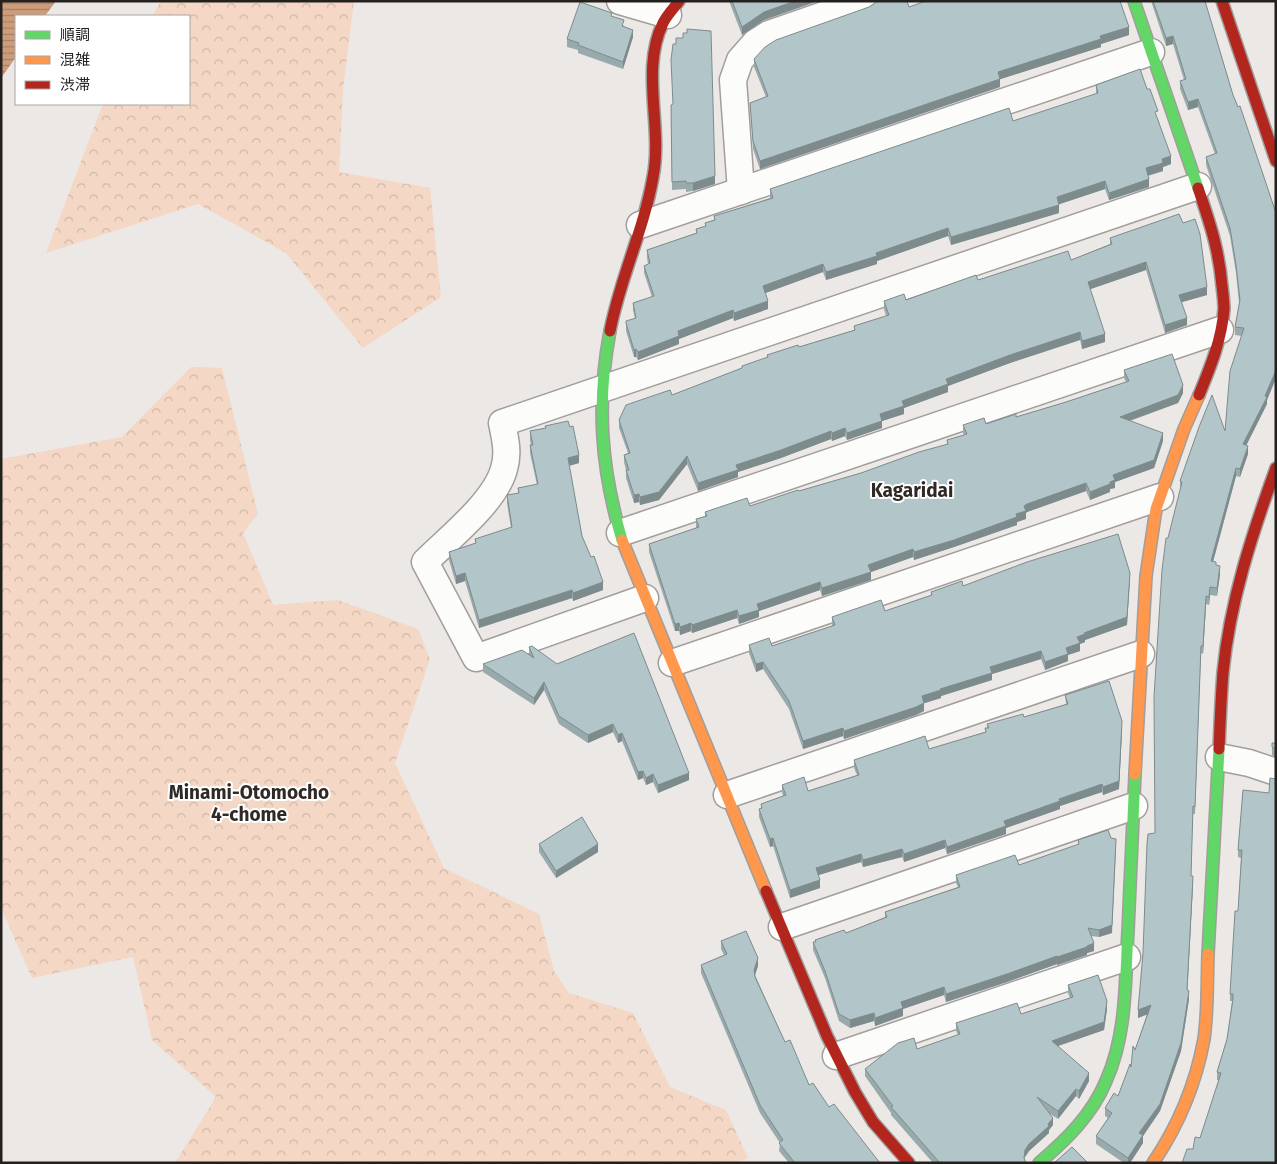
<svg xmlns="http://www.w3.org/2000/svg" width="1277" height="1164" font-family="'Fira Sans','Noto Sans JP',sans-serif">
<defs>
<pattern id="forest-crowns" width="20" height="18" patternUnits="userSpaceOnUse" patternTransform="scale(1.25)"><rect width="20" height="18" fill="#f4d7c4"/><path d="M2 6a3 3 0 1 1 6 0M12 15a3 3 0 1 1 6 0" fill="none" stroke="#d1b8a8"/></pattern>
<pattern id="water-rules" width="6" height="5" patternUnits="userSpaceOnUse" patternTransform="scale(1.25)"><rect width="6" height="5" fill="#cd9d7b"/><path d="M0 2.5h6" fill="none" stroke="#a68064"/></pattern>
</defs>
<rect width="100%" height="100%" fill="#ece8e6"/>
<g fill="url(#forest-crowns)">
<path d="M 161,1 L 354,1 L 343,89 L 339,172 L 430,188 L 441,297 L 363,348 L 286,253 L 198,204 L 46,253 L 103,104 L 189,104 L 189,16 L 152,16 Z"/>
<path d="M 191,367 L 222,368 L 258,514 L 243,533 L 273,605 L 338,600 L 418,629 L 430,659 L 395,763 L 444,868 L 539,914 L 554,971 L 569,993 L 633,1013 L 670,1087 L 726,1110 L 748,1158 L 738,1163 L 175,1163 L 216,1097 L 152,1040 L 133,957 L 32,978 L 1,908 L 1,459 L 122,437 Z"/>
</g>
<path fill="url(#water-rules)" d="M 1,1 L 56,1 L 45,16 L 16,16 L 16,57 L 1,78 Z"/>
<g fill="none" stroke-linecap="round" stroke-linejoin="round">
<defs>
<g id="street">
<path d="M 620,1 L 668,15"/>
<path d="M 741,191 L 733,80 L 740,60 L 755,43 L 769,34 L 864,1"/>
<path d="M 640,225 L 1151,52"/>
<path d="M 620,533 L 1220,330"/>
<path d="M 645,598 L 476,658 L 425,562 C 449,538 495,502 504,469 C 509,453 505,438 502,423 L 1198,186"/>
<path d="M 672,663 L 1160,497"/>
<path d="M 1219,757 L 1249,763 L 1276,772"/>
<path d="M 727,795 L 1141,654"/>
<path d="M 782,927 L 1134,806"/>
<path d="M 836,1056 L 1127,957"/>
</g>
<g id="fast">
<path d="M 1134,1 L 1198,188"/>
<path d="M 610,331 C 596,405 601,468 622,540"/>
<path d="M 1208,954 L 1219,749"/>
<path d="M 1039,1163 C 1066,1140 1092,1115 1106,1081 C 1127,1035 1125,981 1128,931 C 1130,879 1133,827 1135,774"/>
</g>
<g id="slow">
<path d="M 622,540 L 766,891"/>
<path d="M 1135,774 L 1146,576 L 1156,509 L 1184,429 L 1199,395"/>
<path d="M 1153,1163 C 1178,1126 1196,1083 1204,1039 C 1208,1011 1207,981 1208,954"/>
</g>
<g id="jam">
<path d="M 1222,1 L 1276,161"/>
<path d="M 1198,188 C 1210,223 1219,250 1222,286 C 1223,294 1224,302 1224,309 C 1222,339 1210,368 1199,395"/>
<path d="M 610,331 C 620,278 644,230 653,177 C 663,127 640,70 663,23 C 667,15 674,8 679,1"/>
<path d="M 1219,749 C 1220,723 1221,697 1223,672 C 1230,601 1252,534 1276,468"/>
<path d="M 766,891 L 827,1036 L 855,1092 L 873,1122 L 909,1163"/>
</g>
</defs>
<use href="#street" stroke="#a19e9c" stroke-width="29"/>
<use href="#fast" stroke="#a19e9c" stroke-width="14"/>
<use href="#slow" stroke="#a19e9c" stroke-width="14"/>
<use href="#jam" stroke="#a19e9c" stroke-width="14"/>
<use href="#street" stroke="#fcfcfb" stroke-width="26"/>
<use href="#fast" stroke="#63d668" stroke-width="11"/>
<use href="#slow" stroke="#ff974d" stroke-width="11"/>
<use href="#jam" stroke="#b3261e" stroke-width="11"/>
</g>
<g fill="#99aaad">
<path d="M 729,1 L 818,1 L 764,20 L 742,35 Z"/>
<path d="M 1151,1 L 1205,1 L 1233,95 L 1276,213 L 1276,378 L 1267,400 L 1267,404 L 1246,445 L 1248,454 L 1240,477 L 1236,476 L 1213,562 L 1216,566 L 1220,574 L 1217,596 L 1210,595 L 1209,605 L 1206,604 L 1203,654 L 1201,653 L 1195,814 L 1193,814 L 1191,876 L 1193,884 L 1187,991 L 1189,999 L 1181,1051 L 1160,1111 L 1143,1136 L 1143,1143 L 1130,1163 L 1124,1163 L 1096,1144 L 1096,1136 L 1108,1118 L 1105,1116 L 1105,1108 L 1118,1096 L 1131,1067 L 1135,1050 L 1147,1014 L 1138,1018 L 1155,833 L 1168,538 L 1181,489 L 1180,489 L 1180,481 L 1225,431 L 1242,336 L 1235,335 L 1235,327 L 1239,303 L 1236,273 L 1230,236 L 1206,165 L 1206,157 L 1215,154 L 1198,107 L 1188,110 L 1180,89 L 1180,81 L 1184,80 L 1173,44 L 1166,46 Z"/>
<path d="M 875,3 L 909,7 L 1129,35 L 1101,44 L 1101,47 L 1000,79 L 1000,87 L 760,169 L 753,149 L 750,103 L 766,97 L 754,67 L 754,59 L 869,7 Z"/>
<path d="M 612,16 L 624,26 L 633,37 L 623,69 L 578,53 L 578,50 L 567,47 L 567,39 Z"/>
<path d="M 1096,85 L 1158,119 L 1171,164 L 1163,167 L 1163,171 L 1148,176 L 1149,187 L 1109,200 L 1105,189 L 1059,204 L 1059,213 L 951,245 L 948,236 L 877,261 L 877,264 L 826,280 L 823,272 L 765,293 L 768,309 L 734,321 L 733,318 L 679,339 L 679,344 L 638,360 L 636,357 L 634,357 L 626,331 L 626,323 L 635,319 L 633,310 L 633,303 L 652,297 L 644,273 L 644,266 L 648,264 L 647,258 L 647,250 L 696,233 L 696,229 L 705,226 L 705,223 L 714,220 L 714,216 L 770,198 L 770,189 L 1013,121 L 1096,94 Z"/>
<path d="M 671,105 L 715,184 L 693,191 L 686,192 L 686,189 L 672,190 Z"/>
<path d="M 1110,238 L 1207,295 L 1181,302 L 1187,325 L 1165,333 L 1146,270 L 1090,289 L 1105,342 L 1082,349 L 1080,340 L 1010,363 L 948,386 L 948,392 L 904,408 L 904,414 L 882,421 L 882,428 L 847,440 L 845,436 L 832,441 L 831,439 L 781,458 L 738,472 L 738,477 L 698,491 L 687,464 L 659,500 L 640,505 L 639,502 L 634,503 L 626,478 L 626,470 L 624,462 L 624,455 L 628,453 L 619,428 L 619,420 L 672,395 L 742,368 L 742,366 L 767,358 L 767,355 L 799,347 L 854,330 L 854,326 L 886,316 L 884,309 L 884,301 L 906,300 L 978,280 L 1071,260 L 1110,244 Z"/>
<path d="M 1124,370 L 1183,393 L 1178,403 L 1130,421 L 1163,441 L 1154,468 L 1115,482 L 1115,488 L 1110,489 L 1110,492 L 1090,500 L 1086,491 L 1027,512 L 1026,513 L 1026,519 L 1017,522 L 1017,525 L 954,547 L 914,560 L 913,557 L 871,572 L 871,580 L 822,596 L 820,590 L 759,611 L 759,617 L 739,624 L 737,618 L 692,633 L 691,631 L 680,635 L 679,631 L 675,631 L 649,552 L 649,544 L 696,528 L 696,519 L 705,516 L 705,512 L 750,506 L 861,473 L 947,444 L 947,440 L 964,435 L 963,433 L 963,425 L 986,424 L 1016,417 L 1066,402 L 1126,382 L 1124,378 Z"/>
<path d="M 545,426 L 579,463 L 569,466 L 582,536 L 603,590 L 573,601 L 572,598 L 479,628 L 465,581 L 456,584 L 449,560 L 449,552 L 475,543 L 475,539 L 511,528 L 507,503 L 507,495 L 518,493 L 518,488 L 537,485 L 530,453 L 530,445 L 531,445 L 530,440 L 530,431 L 545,428 Z"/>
<path d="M 1130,580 L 1127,625 L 1085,640 L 1085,642 L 1080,644 L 1080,651 L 1068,655 L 1068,661 L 1045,670 L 1041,659 L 992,674 L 992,680 L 941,696 L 941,698 L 924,703 L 924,711 L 916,715 L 844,739 L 843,736 L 803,749 L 789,709 L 763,669 L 756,672 L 749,653 L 749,645 L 772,646 L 832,626 L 832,617 L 885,611 L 931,595 L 931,592 L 963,586 Z"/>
<path d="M 529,647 L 689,780 L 658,793 L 653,782 L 646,785 L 643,778 L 638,780 L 622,741 L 618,743 L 613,732 L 588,743 L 559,724 L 544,690 L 534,705 L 483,672 L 483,664 L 529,655 Z"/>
<path d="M 1065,695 L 1122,729 L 1119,789 L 1103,795 L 1102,792 L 1060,806 L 1060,809 L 1006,828 L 1006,834 L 947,854 L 945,848 L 904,862 L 902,857 L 863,867 L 861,862 L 818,875 L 820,888 L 790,898 L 773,846 L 770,847 L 759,817 L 759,809 L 761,808 L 761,804 L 783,796 L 782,792 L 782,785 L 808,791 L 857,775 L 854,768 L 854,760 L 929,749 L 985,732 L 985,728 L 987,728 L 987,724 L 1024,717 L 1066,704 Z"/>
<path d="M 1272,743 L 1276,743 L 1276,757 L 1272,755 Z"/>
<path d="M 1243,790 L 1276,1163 L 1193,1149 L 1200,1138 L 1219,1080 L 1217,1080 L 1217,1072 L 1227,1039 L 1232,1001 L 1230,1001 L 1230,994 L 1238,911 L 1241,858 L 1238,857 L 1238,850 Z"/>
<path d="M 1078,840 L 1112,933 L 1099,937 L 1091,936 L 1094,951 L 1087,953 L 1087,955 L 1057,965 L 1057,964 L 1007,982 L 946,1002 L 944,995 L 903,1009 L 903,1016 L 875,1026 L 874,1021 L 850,1028 L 839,1021 L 825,978 L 813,950 L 813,942 L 815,942 L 815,940 L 846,933 L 885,917 L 885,912 L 958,887 L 956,883 L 956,875 L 1019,865 L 1078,845 Z"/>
<path d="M 539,844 L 598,852 L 556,878 L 539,852 Z"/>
<path d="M 721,941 L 758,966 L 755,975 L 785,1042 L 809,1085 L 829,1107 L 880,1163 L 789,1163 L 779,1151 L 780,1143 L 760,1113 L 701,973 L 701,965 L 724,955 L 721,949 Z"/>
<path d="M 1068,985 L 1107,1009 L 1104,1030 L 1058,1046 L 1089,1081 L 1079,1099 L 1076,1096 L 1058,1119 L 1049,1113 L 1053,1125 L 1049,1130 L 1049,1133 L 1029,1151 L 1025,1157 L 1024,1159 L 1026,1163 L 933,1163 L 891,1115 L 891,1113 L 865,1076 L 865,1069 L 917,1049 L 958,1035 L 956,1031 L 956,1023 L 1021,1014 L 1070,998 L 1068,993 Z"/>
</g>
<g fill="#7d8b8d">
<path d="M 795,1 L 818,1 L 764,20 L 742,35 L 742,27 L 764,12 Z"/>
<path d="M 1129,27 L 1129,35 L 1101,44 L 1101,47 L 998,80 L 998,72 L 1100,36 Z"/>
<path d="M 633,30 L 633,37 L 623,69 L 623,62 Z"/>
<path d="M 1173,36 L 1173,44 L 1166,46 L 1166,38 Z"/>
<path d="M 1000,79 L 1000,87 L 760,169 L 760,161 Z"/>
<path d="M 1198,99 L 1198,107 L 1188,110 L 1188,102 Z"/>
<path d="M 1171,156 L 1171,164 L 1163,167 L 1163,171 L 1146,176 L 1146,168 L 1162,159 Z"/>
<path d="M 715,176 L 715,184 L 693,191 L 693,183 Z"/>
<path d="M 1149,179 L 1149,187 L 1109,200 L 1109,193 Z"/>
<path d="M 1105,181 L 1105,189 L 1057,205 L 1057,197 Z"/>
<path d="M 1059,205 L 1059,213 L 951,245 L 951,237 Z"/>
<path d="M 948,228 L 948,236 L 877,261 L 877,264 L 826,280 L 826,272 L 876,253 Z"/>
<path d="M 1146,262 L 1146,270 L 1088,290 L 1088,282 Z"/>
<path d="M 823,264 L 823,272 L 763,294 L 763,286 Z"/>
<path d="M 1207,287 L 1207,295 L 1179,303 L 1179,295 Z"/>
<path d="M 768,301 L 768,309 L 734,321 L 734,313 Z"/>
<path d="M 733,310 L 733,318 L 679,339 L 679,344 L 638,360 L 638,352 L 678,331 Z"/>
<path d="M 1187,318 L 1187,325 L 1165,333 L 1165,325 Z"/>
<path d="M 1080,332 L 1080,340 L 1010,363 L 948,386 L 948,392 L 904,408 L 904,414 L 882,421 L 882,428 L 847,440 L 847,433 L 902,401 L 946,379 L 1010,355 Z"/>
<path d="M 1105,334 L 1105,342 L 1082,349 L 1082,341 Z"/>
<path d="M 636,349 L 636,357 L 634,357 L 634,350 Z"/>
<path d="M 1276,370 L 1276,378 L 1267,400 L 1267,404 L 1243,452 L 1243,444 L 1265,396 Z"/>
<path d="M 1183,385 L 1183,393 L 1178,403 L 1120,424 L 1120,417 Z"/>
<path d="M 845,428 L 845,436 L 832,441 L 832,433 Z"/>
<path d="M 831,431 L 831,439 L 781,458 L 738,472 L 738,477 L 698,491 L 698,483 L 736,465 Z"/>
<path d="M 1163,433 L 1163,441 L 1154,468 L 1115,482 L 1115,488 L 1110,489 L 1110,492 L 1090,500 L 1090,492 L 1113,475 Z"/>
<path d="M 1248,446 L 1248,454 L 1240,477 L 1240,469 Z"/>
<path d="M 579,455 L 579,463 L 568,466 L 568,458 Z"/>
<path d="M 687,456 L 687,464 L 659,500 L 640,505 L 640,497 Z"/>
<path d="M 1236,468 L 1236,476 L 1211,569 L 1211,561 Z"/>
<path d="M 1086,483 L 1086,491 L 1027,512 L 1026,513 L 1026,519 L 1017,522 L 1017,525 L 954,547 L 914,560 L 914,552 L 1016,514 L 1027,504 Z"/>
<path d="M 639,494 L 639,502 L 634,503 L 634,495 Z"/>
<path d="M 913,549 L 913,557 L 871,572 L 871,580 L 822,596 L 822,588 L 868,565 Z"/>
<path d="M 1220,566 L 1220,574 L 1217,596 L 1217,588 Z"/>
<path d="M 465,573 L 465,581 L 456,584 L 456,576 Z"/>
<path d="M 1130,573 L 1127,625 L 1085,640 L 1085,642 L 1080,644 L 1080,651 L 1068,655 L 1068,661 L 1045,670 L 1045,662 L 1066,648 L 1077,637 L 1084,633 Z"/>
<path d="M 603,582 L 603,590 L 573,601 L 573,593 Z"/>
<path d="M 820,582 L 820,590 L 759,611 L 759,617 L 739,624 L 739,616 L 757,604 Z"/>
<path d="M 1210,587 L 1210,595 L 1209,605 L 1209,597 Z"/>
<path d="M 572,590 L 572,598 L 479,628 L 479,620 Z"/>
<path d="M 1206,596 L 1206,604 L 1203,654 L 1203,646 Z"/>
<path d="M 737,610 L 737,618 L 692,633 L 692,625 Z"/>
<path d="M 679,623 L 679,631 L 675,631 L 675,624 Z"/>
<path d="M 691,623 L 691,631 L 680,635 L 680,627 Z"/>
<path d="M 1041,651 L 1041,659 L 992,674 L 992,680 L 941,696 L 941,698 L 922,704 L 922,696 L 990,667 Z"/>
<path d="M 763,662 L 763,669 L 756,672 L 756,664 Z"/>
<path d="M 544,682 L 544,690 L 534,705 L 534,698 Z"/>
<path d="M 924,703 L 924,711 L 916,715 L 844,739 L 844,731 Z"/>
<path d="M 613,724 L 613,732 L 588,743 L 588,735 Z"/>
<path d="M 843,728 L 843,736 L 803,749 L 803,741 Z"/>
<path d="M 1122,729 L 1119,789 L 1103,795 L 1103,787 Z"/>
<path d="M 622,733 L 622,741 L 618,743 L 618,735 Z"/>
<path d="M 643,771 L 643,778 L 638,780 L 638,772 Z"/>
<path d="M 689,773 L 689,780 L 658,793 L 658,785 Z"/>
<path d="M 653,774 L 653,782 L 646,785 L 646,778 Z"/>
<path d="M 1102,784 L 1102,792 L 1060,806 L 1060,809 L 1006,828 L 1006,834 L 947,854 L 947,847 L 1004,821 L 1059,799 Z"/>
<path d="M 773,838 L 773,846 L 770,847 L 770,839 Z"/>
<path d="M 945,840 L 945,848 L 904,862 L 904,854 Z"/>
<path d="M 598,844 L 598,852 L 556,878 L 556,871 Z"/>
<path d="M 1116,846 L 1112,933 L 1099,937 L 1099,930 Z"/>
<path d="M 902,849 L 902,857 L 863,867 L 863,860 Z"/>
<path d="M 861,854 L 861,862 L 816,876 L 816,868 Z"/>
<path d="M 1193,876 L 1193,884 L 1187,998 L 1187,990 Z"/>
<path d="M 820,880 L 820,888 L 790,898 L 790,890 Z"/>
<path d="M 1094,943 L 1094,951 L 1087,953 L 1087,955 L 1057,965 L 1057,957 Z"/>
<path d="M 1057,956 L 1057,964 L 1007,982 L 946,1002 L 946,994 Z"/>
<path d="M 758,958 L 758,966 L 754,978 L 754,970 Z"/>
<path d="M 944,987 L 944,995 L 903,1009 L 903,1016 L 875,1026 L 875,1018 L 901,1002 Z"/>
<path d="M 1189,991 L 1189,999 L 1181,1051 L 1160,1111 L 1143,1136 L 1143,1143 L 1130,1163 L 1128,1163 L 1128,1158 L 1139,1133 Z"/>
<path d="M 1107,1001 L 1107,1009 L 1104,1030 L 1052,1048 L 1052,1041 Z"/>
<path d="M 1151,1005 L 1151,1013 L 1138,1018 L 1138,1010 Z"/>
<path d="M 874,1013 L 874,1021 L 850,1028 L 850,1020 Z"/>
<path d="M 1089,1073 L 1089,1081 L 1079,1099 L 1079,1091 Z"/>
<path d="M 1076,1089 L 1076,1096 L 1058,1119 L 1058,1111 Z"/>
<path d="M 1053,1118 L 1053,1125 L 1049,1130 L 1049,1133 L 1029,1151 L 1025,1157 L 1024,1163 L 1025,1150 L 1029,1144 L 1048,1124 Z"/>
</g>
<g fill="#b2c6c9" stroke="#7d8b8d">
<path d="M 732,1 L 795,1 L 764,12 L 742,27 Z"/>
<path d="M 876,1 L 907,1 L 909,7 L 926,1 L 1120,1 L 1129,27 L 1100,36 L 1101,39 L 998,72 L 1000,79 L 760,161 L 753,141 L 750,103 L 768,96 L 754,59 L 765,47 L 776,40 L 869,7 L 875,3 Z"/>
<path d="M 1153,1 L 1205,1 L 1233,95 L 1238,107 L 1240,106 L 1276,213 L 1276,370 L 1265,396 L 1267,397 L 1243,444 L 1248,446 L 1240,469 L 1236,468 L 1211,561 L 1216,562 L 1216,565 L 1220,566 L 1217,588 L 1210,587 L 1209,597 L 1206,596 L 1203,646 L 1201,646 L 1195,807 L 1193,806 L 1191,876 L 1193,876 L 1187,990 L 1189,991 L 1181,1043 L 1160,1104 L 1139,1133 L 1143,1135 L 1128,1158 L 1096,1136 L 1112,1113 L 1105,1108 L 1114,1093 L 1118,1096 L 1130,1064 L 1131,1067 L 1133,1046 L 1135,1050 L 1151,1005 L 1138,1010 L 1143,953 L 1147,844 L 1148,834 L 1155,833 L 1154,697 L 1162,570 L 1166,538 L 1168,538 L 1182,482 L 1180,481 L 1199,427 L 1212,395 L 1225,431 L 1230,371 L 1244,328 L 1235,327 L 1240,300 L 1236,265 L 1230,228 L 1206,157 L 1217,153 L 1198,99 L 1188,102 L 1180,81 L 1186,79 L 1173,36 L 1166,38 Z"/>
<path d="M 580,2 L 612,13 L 611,16 L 624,20 L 622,26 L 633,30 L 623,62 L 578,45 L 579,43 L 567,39 Z"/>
<path d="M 687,29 L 711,31 L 715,176 L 693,183 L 686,183 L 686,181 L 672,182 L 671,105 L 673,104 L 671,60 L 673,44 L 676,44 L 676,38 L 683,38 L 683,33 L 687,33 Z"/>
<path d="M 1140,69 L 1147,89 L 1150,89 L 1158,111 L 1155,112 L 1171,156 L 1162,159 L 1163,163 L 1146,168 L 1149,179 L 1109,193 L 1105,181 L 1057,197 L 1059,205 L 951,237 L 948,228 L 876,253 L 877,256 L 826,272 L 823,264 L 763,286 L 768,301 L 734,313 L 733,310 L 678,331 L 679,336 L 638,352 L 636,349 L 634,350 L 626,323 L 626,321 L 636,318 L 633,303 L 654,296 L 644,266 L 650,263 L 647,250 L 697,233 L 696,229 L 706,226 L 705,223 L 715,220 L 714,216 L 773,198 L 770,189 L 1009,108 L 1013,121 L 1098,93 L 1096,85 Z"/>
<path d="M 1179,214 L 1183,223 L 1195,219 L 1200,234 L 1207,287 L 1179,295 L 1187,318 L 1165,325 L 1146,262 L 1088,282 L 1105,334 L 1082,341 L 1080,332 L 1010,355 L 946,379 L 948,384 L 902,401 L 904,406 L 880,414 L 882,421 L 847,433 L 845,428 L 832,433 L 831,431 L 781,450 L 736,465 L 738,470 L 698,483 L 687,456 L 659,492 L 640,497 L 639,494 L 634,495 L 626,470 L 629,470 L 624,455 L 630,453 L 619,420 L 626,405 L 670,390 L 672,395 L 742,368 L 742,366 L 768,357 L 767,355 L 798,345 L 799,347 L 852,331 L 855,330 L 854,326 L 889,315 L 884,301 L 904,294 L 906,300 L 976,275 L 978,280 L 1068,251 L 1071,260 L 1112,244 L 1110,238 Z"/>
<path d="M 1172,354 L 1183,385 L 1178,395 L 1120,417 L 1163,433 L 1154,460 L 1113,475 L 1115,480 L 1110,482 L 1110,484 L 1090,492 L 1086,483 L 1027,504 L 1024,506 L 1026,511 L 1016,514 L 1017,517 L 954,540 L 914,552 L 913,549 L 868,565 L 871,572 L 822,588 L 820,582 L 757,604 L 759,610 L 739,616 L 737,610 L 692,625 L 691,623 L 680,627 L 679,623 L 675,624 L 649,544 L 699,527 L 696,519 L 707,516 L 705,512 L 747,498 L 750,506 L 798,490 L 799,491 L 861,473 L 919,452 L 948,444 L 947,440 L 967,434 L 963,425 L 984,418 L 986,424 L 1016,414 L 1016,417 L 1066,402 L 1129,381 L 1124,370 Z"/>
<path d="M 568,421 L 570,427 L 573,426 L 579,455 L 568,458 L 582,536 L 591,557 L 594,556 L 603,582 L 573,593 L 572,590 L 479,620 L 465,573 L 456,576 L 449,552 L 476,543 L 475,539 L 512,527 L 507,495 L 519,493 L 518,488 L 538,484 L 530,445 L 533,445 L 530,431 L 546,428 L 545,426 Z"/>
<path d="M 1118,534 L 1130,573 L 1127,617 L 1084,633 L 1085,634 L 1077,637 L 1080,643 L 1066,648 L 1068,654 L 1045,662 L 1041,651 L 990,667 L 992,673 L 940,689 L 941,690 L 922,696 L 924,703 L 916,707 L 844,731 L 843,728 L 803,741 L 789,701 L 763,662 L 756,664 L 749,645 L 769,638 L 772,646 L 835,625 L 832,617 L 881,600 L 885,611 L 932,595 L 931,592 L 962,581 L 963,586 L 1027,562 Z"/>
<path d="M 634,633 L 689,773 L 658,785 L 653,774 L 646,778 L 643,771 L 638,772 L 622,733 L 618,735 L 613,724 L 588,735 L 559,716 L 544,682 L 534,698 L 483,664 L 522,650 L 534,658 L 529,647 L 532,646 L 557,664 Z"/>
<path d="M 1109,681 L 1122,721 L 1119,781 L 1103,787 L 1102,784 L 1059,799 L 1060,801 L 1004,821 L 1006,826 L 947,847 L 945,840 L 904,854 L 902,849 L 863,860 L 861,854 L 816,868 L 820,880 L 790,890 L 773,838 L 770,839 L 759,809 L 762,808 L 761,804 L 786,795 L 782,785 L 804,777 L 808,791 L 859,775 L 854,760 L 925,736 L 929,749 L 986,732 L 985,728 L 989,728 L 987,724 L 1023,714 L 1024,717 L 1068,704 L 1065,695 Z"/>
<path d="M 1272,743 L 1276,743 L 1276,749 L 1272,747 Z"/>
<path d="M 1270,778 L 1276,779 L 1276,1163 L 1182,1163 L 1187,1149 L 1193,1149 L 1195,1137 L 1200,1138 L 1221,1073 L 1217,1072 L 1227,1039 L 1233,999 L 1233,994 L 1230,994 L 1235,911 L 1238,911 L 1242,850 L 1238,850 L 1243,790 L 1269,793 Z"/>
<path d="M 582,817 L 598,844 L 556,871 L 539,844 Z"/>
<path d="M 1108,830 L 1111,838 L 1116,839 L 1112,925 L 1099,930 L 1088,928 L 1094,943 L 1087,946 L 1087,947 L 1057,957 L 1057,956 L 1007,974 L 946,994 L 944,987 L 901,1002 L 903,1008 L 875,1018 L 874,1013 L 850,1020 L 839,1014 L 825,971 L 813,942 L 816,942 L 815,940 L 844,930 L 846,933 L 887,917 L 885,912 L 960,887 L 956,875 L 1015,855 L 1019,865 L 1079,844 L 1078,840 Z"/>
<path d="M 746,931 L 758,958 L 754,970 L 755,977 L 785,1042 L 790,1040 L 809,1085 L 813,1083 L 829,1107 L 834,1104 L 880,1163 L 795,1163 L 779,1143 L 783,1140 L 760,1105 L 701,965 L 727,954 L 721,941 Z"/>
<path d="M 1098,975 L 1107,1001 L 1104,1022 L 1052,1041 L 1089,1073 L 1079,1091 L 1076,1089 L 1058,1111 L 1037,1097 L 1053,1118 L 1048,1124 L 1049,1126 L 1029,1144 L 1025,1150 L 1024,1158 L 1026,1163 L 940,1163 L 891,1107 L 893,1106 L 865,1069 L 898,1043 L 914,1038 L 917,1049 L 960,1034 L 956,1023 L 1017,1003 L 1021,1014 L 1073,997 L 1068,985 Z"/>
<path d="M 1072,1147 L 1088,1163 L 1054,1163 Z"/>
</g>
<g text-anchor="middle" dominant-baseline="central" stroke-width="4" stroke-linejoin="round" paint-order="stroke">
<g font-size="19" font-weight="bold" fill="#302a26" stroke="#fff">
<text x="912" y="490">Kagaridai</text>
<text x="249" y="792">Minami-Otomocho<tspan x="249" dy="22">4-chome</tspan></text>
</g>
</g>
<rect width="1277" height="1164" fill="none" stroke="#23201e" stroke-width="5"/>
<rect x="15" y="15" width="175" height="90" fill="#ffffff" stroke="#a7a6a5"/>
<rect x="25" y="31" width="25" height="8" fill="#63d668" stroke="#a7a6a5"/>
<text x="60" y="40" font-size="15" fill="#23201e">順調</text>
<rect x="25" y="56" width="25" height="8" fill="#ff974d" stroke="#a7a6a5"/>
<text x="60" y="65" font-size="15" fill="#23201e">混雑</text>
<rect x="25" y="81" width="25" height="8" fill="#b3261e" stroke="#a7a6a5"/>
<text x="60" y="90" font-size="15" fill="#23201e">渋滞</text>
</svg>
